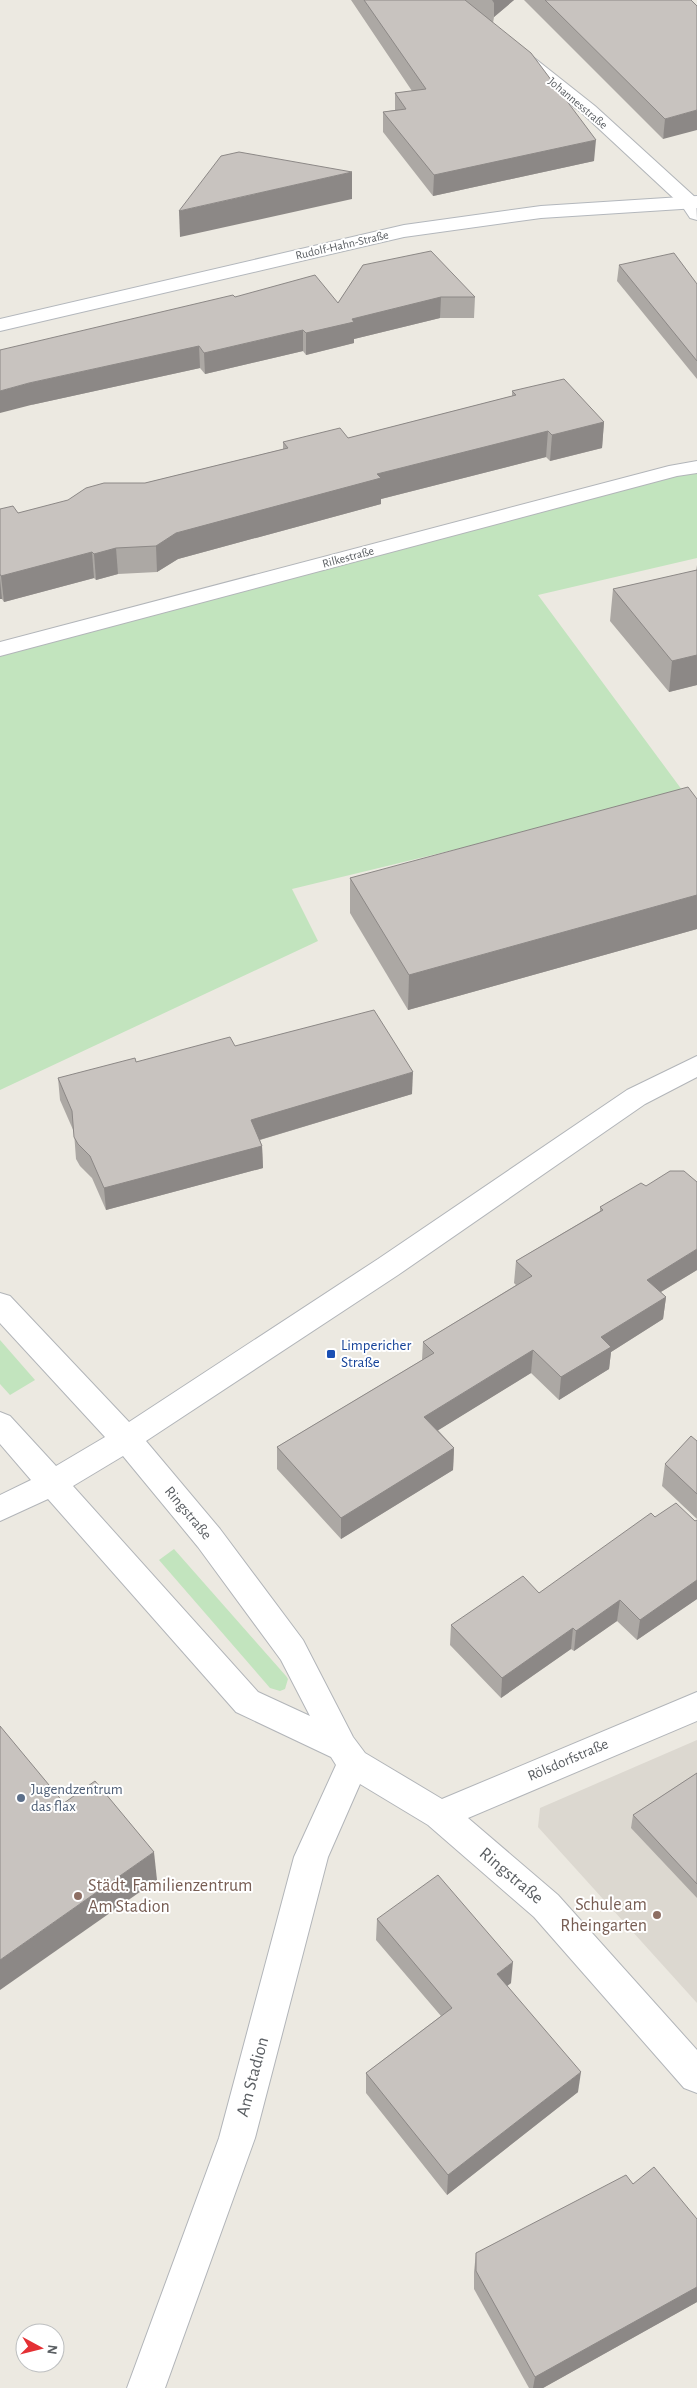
<svg xmlns="http://www.w3.org/2000/svg" width="697" height="2388" font-family="'Alegreya Sans',sans-serif">
<rect width="100%" height="100%" fill="#ece9e1"/>
<path fill="#dcd8d0" d="M 697,1740 L 697,2003 L 538,1827 L 540,1808 Z"/>
<g fill="#c2e4be">
<path d="M 697,467 L 697,558 L 538,595 L 685,794 L 292,889 L 318,941 L 0,1090 L 0,649 Z"/>
<path d="M 0,1340 L 35,1380 L 10,1395 L 0,1384 Z"/>
<path d="M 174,1549 L 286,1676 L 288,1679 L 285,1689 L 280,1691 L 270,1688 L 159,1560 Z"/>
</g>
<g fill="none" stroke-linecap="round" stroke-linejoin="round">
<defs>
<g id="street">
<path d="M 522,52 L 528,53 L 595,106 L 696,198 L 697,220 L 690,218 L 682,206 L 583,114 L 516,61 L 513,57 L 516,53 Z"/>
<path d="M 697,461 L 697,473 L 677,476 L 0,656 L 0,642 L 669,466 Z"/>
<path d="M 697,1056 L 697,1077 L 645,1104 L 398,1275 L 146,1441 L 220,1529 L 303,1640 L 353,1737 L 365,1753 L 442,1799 L 697,1692 L 697,1721 L 468,1818 L 558,1895 L 697,2050 L 697,2093 L 684,2088 L 534,1917 L 428,1825 L 360,1784 L 328,1857 L 255,2138 L 165,2388 L 127,2388 L 219,2138 L 294,1857 L 336,1765 L 331,1757 L 236,1712 L 48,1499 L 0,1521 L 0,1495 L 31,1480 L 0,1444 L 0,1412 L 10,1416 L 56,1466 L 105,1437 L 0,1323 L 0,1293 L 10,1296 L 129,1422 L 378,1259 L 627,1090 ZM 123,1456 L 198,1547 L 281,1660 L 310,1716 L 258,1692 L 73,1486 Z"/>
</g>
<path id="secondary" d="M 697,196 L 697,208 L 541,218 L 404,237 L 0,331 L 0,319 L 404,225 L 541,206 Z"/>
</defs>
<use href="#street" stroke="#b2b5b9" stroke-width="2"/>
<use href="#secondary" stroke="#b3b7bc" stroke-width="2"/>
<use href="#street" fill="#fff" fill-rule="evenodd"/>
<use href="#secondary" fill="#fff" fill-rule="evenodd"/>
</g>
<g fill="#aca8a4">
<path d="M 351,0 L 514,0 L 494,17 L 493,23 L 594,161 L 433,196 L 383,132 L 383,112 L 395,110 L 395,93 L 412,91 Z"/>
<path d="M 524,0 L 691,0 L 663,139 Z"/>
<path d="M 363,265 L 475,297 L 474,318 L 440,318 L 354,339 L 354,343 L 306,355 L 303,351 L 205,374 L 200,368 L 31,405 L 235,297 L 338,303 Z"/>
<path d="M 619,265 L 697,284 L 697,379 L 617,281 Z"/>
<path d="M 512,391 L 604,422 L 602,448 L 550,461 L 546,457 L 381,499 L 381,504 L 178,559 L 157,572 L 118,574 L 96,580 L 94,578 L 4,602 L 2,599 L 0,599 L 0,509 L 18,513 L 145,483 L 283,449 L 283,442 L 348,438 L 512,396 Z"/>
<path d="M 697,565 L 697,685 L 669,692 L 610,621 L 613,589 L 696,571 Z"/>
<path d="M 697,799 L 697,929 L 408,1010 L 350,913 L 350,878 Z"/>
<path d="M 235,1046 L 412,1094 L 260,1140 L 262,1146 L 263,1168 L 106,1210 L 92,1178 L 80,1166 L 76,1159 L 74,1132 L 60,1100 L 58,1078 L 136,1062 Z"/>
<path d="M 646,1186 L 697,1270 L 661,1292 L 666,1297 L 663,1319 L 611,1352 L 609,1369 L 559,1400 L 531,1373 L 438,1430 L 454,1448 L 453,1470 L 341,1539 L 277,1469 L 277,1447 L 422,1360 L 423,1342 L 516,1285 L 514,1283 L 516,1261 L 600,1211 L 600,1207 Z"/>
<path d="M 697,1441 L 697,1519 L 662,1486 L 665,1464 Z"/>
<path d="M 655,1517 L 695,1521 L 697,1520 L 697,1599 L 637,1640 L 617,1621 L 574,1651 L 571,1649 L 501,1698 L 450,1645 L 451,1625 L 539,1593 Z"/>
<path d="M 697,1773 L 697,1898 L 631,1828 L 633,1815 Z"/>
<path d="M 377,1919 L 511,1983 L 507,1986 L 578,2092 L 447,2195 L 366,2093 L 366,2073 L 441,2016 L 376,1940 Z"/>
<path d="M 633,2184 L 697,2219 L 697,2302 L 543,2388 L 529,2388 L 474,2289 L 474,2272 L 476,2253 Z"/>
</g>
<g fill="#8c8886">
<path d="M 492,0 L 514,0 L 494,17 L 494,3 Z"/>
<path d="M 697,110 L 697,130 L 663,139 L 665,119 Z"/>
<path d="M 596,140 L 594,161 L 433,196 L 434,175 Z"/>
<path d="M 352,172 L 352,199 L 180,237 L 179,211 Z"/>
<path d="M 441,297 L 440,318 L 354,339 L 354,343 L 306,355 L 306,333 L 352,319 Z"/>
<path d="M 303,330 L 303,351 L 205,374 L 204,353 Z"/>
<path d="M 199,346 L 200,368 L 31,405 L 0,413 L 0,391 L 29,383 Z"/>
<path d="M 604,422 L 602,448 L 550,461 L 552,435 Z"/>
<path d="M 548,431 L 546,457 L 381,499 L 381,504 L 178,559 L 157,572 L 156,546 L 176,533 L 377,474 Z"/>
<path d="M 116,548 L 118,574 L 96,580 L 94,554 Z"/>
<path d="M 92,552 L 94,578 L 4,602 L 1,576 Z"/>
<path d="M 0,579 L 2,599 L 0,599 Z"/>
<path d="M 697,655 L 697,685 L 669,692 L 672,661 Z"/>
<path d="M 697,895 L 697,929 L 408,1010 L 409,975 Z"/>
<path d="M 413,1072 L 412,1094 L 252,1142 L 251,1120 Z"/>
<path d="M 262,1146 L 263,1168 L 106,1210 L 104,1188 Z"/>
<path d="M 697,1249 L 697,1270 L 644,1302 L 647,1280 Z"/>
<path d="M 666,1297 L 663,1319 L 611,1352 L 609,1369 L 559,1400 L 561,1377 L 601,1337 Z"/>
<path d="M 533,1350 L 531,1373 L 424,1439 L 424,1417 Z"/>
<path d="M 454,1448 L 453,1470 L 341,1539 L 341,1518 Z"/>
<path d="M 697,1580 L 697,1599 L 637,1640 L 640,1620 Z"/>
<path d="M 620,1600 L 617,1621 L 574,1651 L 576,1631 Z"/>
<path d="M 573,1628 L 571,1649 L 501,1698 L 502,1678 Z"/>
<path d="M 154,1852 L 157,1880 L 0,1990 L 0,1960 Z"/>
<path d="M 513,1962 L 511,1983 L 495,1995 L 497,1974 Z"/>
<path d="M 581,2072 L 578,2092 L 447,2195 L 448,2175 Z"/>
<path d="M 697,2287 L 697,2302 L 543,2388 L 533,2388 L 535,2377 Z"/>
</g>
<g fill="#c8c3bf" stroke="#8c8886">
<path d="M 364,0 L 465,0 L 531,53 L 596,140 L 434,175 L 383,112 L 406,109 L 395,93 L 426,89 Z"/>
<path d="M 545,0 L 691,0 L 697,6 L 697,110 L 665,119 Z"/>
<path d="M 239,152 L 352,172 L 179,211 L 221,156 Z"/>
<path d="M 431,251 L 475,297 L 441,297 L 352,319 L 354,322 L 306,333 L 303,330 L 204,353 L 199,346 L 29,383 L 0,391 L 0,350 L 233,295 L 235,297 L 315,275 L 338,303 L 363,265 Z"/>
<path d="M 674,253 L 697,284 L 697,361 L 619,265 Z"/>
<path d="M 564,379 L 604,422 L 552,435 L 548,431 L 377,474 L 381,478 L 176,533 L 156,546 L 116,548 L 94,554 L 92,552 L 1,576 L 0,574 L 0,509 L 13,506 L 18,513 L 68,500 L 86,488 L 104,483 L 145,483 L 288,448 L 283,442 L 340,428 L 348,438 L 516,395 L 512,391 Z"/>
<path d="M 697,570 L 697,655 L 672,661 L 613,589 Z"/>
<path d="M 688,787 L 697,799 L 697,895 L 409,975 L 350,878 Z"/>
<path d="M 374,1010 L 413,1072 L 251,1120 L 262,1146 L 104,1188 L 90,1156 L 78,1144 L 74,1137 L 72,1111 L 58,1078 L 135,1058 L 136,1062 L 230,1037 L 235,1046 Z"/>
<path d="M 670,1171 L 684,1171 L 697,1182 L 697,1249 L 647,1280 L 666,1297 L 601,1337 L 611,1347 L 561,1377 L 533,1350 L 424,1417 L 454,1448 L 341,1518 L 277,1447 L 434,1353 L 423,1342 L 532,1276 L 516,1261 L 603,1210 L 600,1207 L 641,1183 L 646,1186 Z"/>
<path d="M 691,1436 L 697,1441 L 697,1494 L 665,1464 Z"/>
<path d="M 676,1503 L 695,1521 L 697,1520 L 697,1580 L 640,1620 L 620,1600 L 576,1631 L 573,1628 L 502,1678 L 451,1625 L 523,1576 L 539,1593 L 651,1513 L 655,1517 Z"/>
<path d="M 0,1726 L 64,1803 L 95,1781 L 154,1852 L 0,1960 Z"/>
<path d="M 697,1773 L 697,1884 L 633,1815 Z"/>
<path d="M 438,1875 L 513,1962 L 497,1974 L 581,2072 L 448,2175 L 366,2073 L 452,2008 L 377,1919 Z"/>
<path d="M 654,2167 L 697,2219 L 697,2287 L 535,2377 L 476,2271 L 476,2253 L 626,2175 L 633,2184 Z"/>
</g>
<rect fill="#1a4fb4" stroke="#fff" stroke-width="2" x="326" y="1349" width="10" height="10" rx="2.5"/>
<circle fill="#5c6f8a" stroke="#fff" stroke-width="2" cx="21" cy="1798" r="5"/>
<g fill="#8d6e63" stroke="#fff" stroke-width="2">
<circle cx="78" cy="1896" r="5"/>
<circle cx="657" cy="1915" r="5"/>
</g>
<g text-anchor="middle" dominant-baseline="central" stroke-width="4" stroke-linejoin="round" paint-order="stroke">
<g font-size="12" fill="#5a5e62" stroke="#fff">
<text transform="translate(578 103) rotate(40)">Johannesstraße</text>
<text transform="translate(342 245) rotate(-13)">Rudolf-Hahn-Straße</text>
<text transform="translate(348 557) rotate(-15)">Rilkestraße</text>
</g>
<g font-size="15" fill="#164399" stroke="#fff" text-anchor="start">
<text x="341" y="1345">Limpericher<tspan x="341" dy="17">Straße</tspan></text>
</g>
<g font-size="15" fill="#5a5e62" stroke="#fff">
<text transform="translate(188 1513) rotate(50)">Ringstraße</text>
<text transform="translate(568 1760) rotate(-23)">Rölsdorfstraße</text>
</g>
<g font-size="15" fill="#4e5e75" stroke="#fff" text-anchor="start">
<text x="31" y="1789">Jugendzentrum<tspan x="31" dy="17">das flax</tspan></text>
</g>
<g font-size="18" fill="#5a5e62" stroke="#fff">
<text transform="translate(511 1876) rotate(40)">Ringstraße</text>
<text transform="translate(253 2077) rotate(-75)">Am Stadion</text>
</g>
<g font-size="18" fill="#785e54" stroke="#fff" text-anchor="start">
<text x="88" y="1886">Städt. Familienzentrum<tspan x="88" dy="21">Am Stadion</tspan></text>
<text x="647" y="1905" text-anchor="end">Schule am<tspan x="647" dy="21">Rheingarten</tspan></text>
</g>
</g>
<g transform="translate(40 2348) rotate(97)"><circle r="24" fill="#ffffff" stroke="#bdbfc0"/>
<path d="M0-4L9 19L0 12L-9 19Z" fill="#e43034"/>
<text y="-8" font-size="14" font-weight="bold" text-anchor="middle" fill="#5a5e62">N</text>
</g>
</svg>
